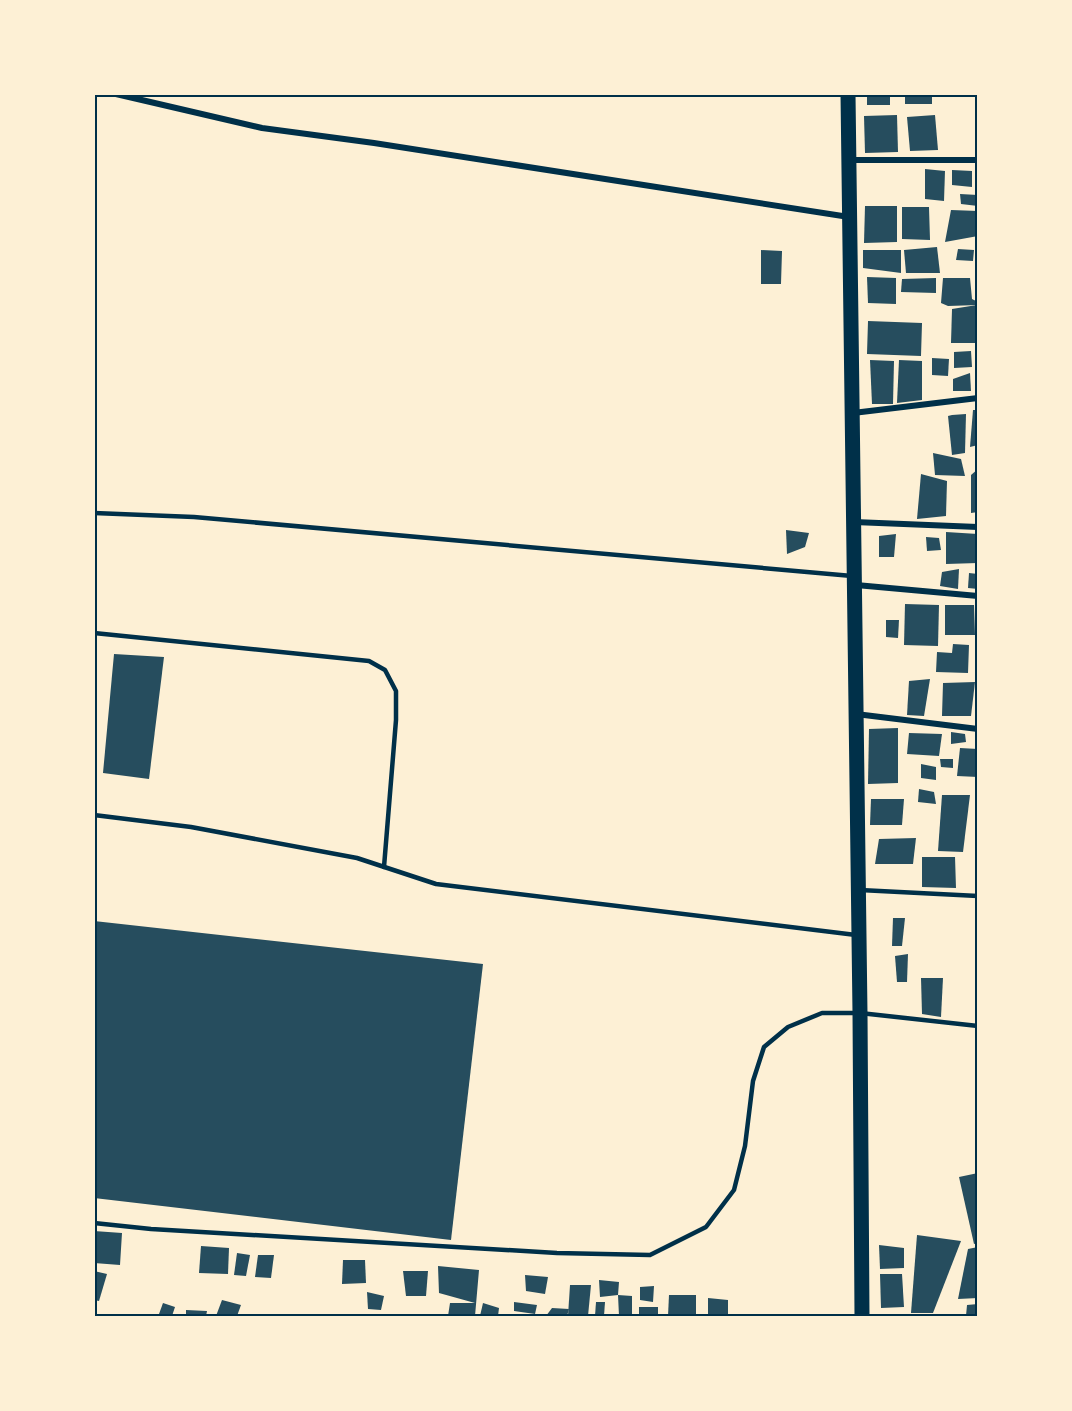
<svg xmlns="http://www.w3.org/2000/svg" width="1072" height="1411" font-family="'Fira Sans',sans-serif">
<rect width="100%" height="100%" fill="#fdf0d5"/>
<g fill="#264d5e">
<rect x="867" y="94" width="23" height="11"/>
<rect x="905" y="94" width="27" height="10"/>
<path d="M 897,115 L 898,152 L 865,153 L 864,116 Z"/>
<path d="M 935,115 L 938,150 L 910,151 L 907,117 Z"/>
<path d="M 925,169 L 945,171 L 944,201 L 925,199 Z"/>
<path d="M 952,170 L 972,171 L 972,187 L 952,185 Z"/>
<path d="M 960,194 L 978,195 L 978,206 L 961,204 Z"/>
<path d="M 865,206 L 897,206 L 897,242 L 864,243 Z"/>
<path d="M 902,207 L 929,207 L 930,240 L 902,239 Z"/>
<path d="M 951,210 L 978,211 L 978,236 L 945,242 Z"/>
<path d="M 937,247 L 940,273 L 906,273 L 904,250 Z"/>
<path d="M 958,249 L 974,250 L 973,261 L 956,260 Z"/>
<path d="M 761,250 L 782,251 L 781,284 L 761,284 Z"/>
<path d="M 863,250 L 901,250 L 901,273 L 863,268 Z"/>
<path d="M 867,277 L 896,278 L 896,304 L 868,303 Z"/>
<path d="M 936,278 L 936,293 L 901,292 L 902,279 Z"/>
<path d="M 943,278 L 970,278 L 972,299 L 978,302 L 978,305 L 948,306 L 941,303 Z"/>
<path d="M 977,305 L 976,343 L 951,343 L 952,309 Z"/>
<path d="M 868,321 L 922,323 L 921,356 L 867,354 Z"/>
<path d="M 971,351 L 972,367 L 954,368 L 954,352 Z"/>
<path d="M 932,358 L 949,359 L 948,376 L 932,375 Z"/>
<path d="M 870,360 L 894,361 L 893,404 L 872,404 Z"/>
<path d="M 899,360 L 922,361 L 922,400 L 897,403 Z"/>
<path d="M 970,373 L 971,391 L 953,391 L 953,379 Z"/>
<path d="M 973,410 L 978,410 L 978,445 L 970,447 Z"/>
<path d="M 966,414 L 965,453 L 952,455 L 948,416 L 952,415 Z"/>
<path d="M 933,453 L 961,459 L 965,476 L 935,475 Z"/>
<path d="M 978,469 L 978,512 L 971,513 L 971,475 Z"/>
<path d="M 921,474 L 947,481 L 946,516 L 917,519 Z"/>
<path d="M 786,530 L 809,533 L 805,547 L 787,554 Z"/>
<path d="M 946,532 L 978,534 L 978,563 L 946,564 Z"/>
<path d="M 896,534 L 894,557 L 879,557 L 879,536 Z"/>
<path d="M 926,537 L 939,538 L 941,550 L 927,551 Z"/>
<path d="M 959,569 L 958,589 L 940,586 L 942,572 Z"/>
<path d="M 969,573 L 978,574 L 978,589 L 968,588 Z"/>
<path d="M 905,604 L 939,605 L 938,646 L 904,645 Z"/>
<path d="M 945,605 L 974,605 L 975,635 L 945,635 Z"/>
<path d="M 886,620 L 899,620 L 898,638 L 886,637 Z"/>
<path d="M 953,644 L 969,645 L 968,673 L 936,672 L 937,652 L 952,653 Z"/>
<path d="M 114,654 L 164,657 L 149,779 L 103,773 Z"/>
<path d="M 930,679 L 924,716 L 907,715 L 909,681 Z"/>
<path d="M 975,682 L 971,716 L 942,716 L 943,683 Z"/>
<path d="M 898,728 L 898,783 L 868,784 L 869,729 Z"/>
<path d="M 951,732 L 965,734 L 966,742 L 951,744 Z"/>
<path d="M 909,733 L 942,734 L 939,756 L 907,754 Z"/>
<path d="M 960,748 L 978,749 L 978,777 L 957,776 Z"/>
<path d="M 940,759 L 953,759 L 953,768 L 941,767 Z"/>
<path d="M 921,764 L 936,767 L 936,780 L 921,778 Z"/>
<path d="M 919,789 L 934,792 L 936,804 L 918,802 Z"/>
<path d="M 942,795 L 970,795 L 963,852 L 938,851 Z"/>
<path d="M 871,799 L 904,799 L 902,825 L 870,825 Z"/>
<path d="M 916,838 L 913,864 L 875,864 L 879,839 Z"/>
<path d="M 922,857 L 955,857 L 956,888 L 922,887 Z"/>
<path d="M 893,918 L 905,918 L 902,946 L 892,946 Z"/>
<path d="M 94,921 L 483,964 L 451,1240 L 94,1198 Z"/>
<path d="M 908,954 L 907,982 L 897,982 L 895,956 Z"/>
<path d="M 921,978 L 943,978 L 941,1017 L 922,1014 Z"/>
<path d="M 978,1173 L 978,1243 L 974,1244 L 959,1177 Z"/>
<path d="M 94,1231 L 122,1233 L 120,1265 L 94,1263 Z"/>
<path d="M 917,1235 L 961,1241 L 933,1313 L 911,1313 Z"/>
<path d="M 879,1245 L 904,1248 L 904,1268 L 880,1269 Z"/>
<path d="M 201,1246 L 229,1248 L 228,1274 L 199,1273 Z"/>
<path d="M 978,1247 L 978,1298 L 958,1299 L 968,1249 Z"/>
<path d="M 237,1253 L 250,1255 L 246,1276 L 234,1275 Z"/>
<path d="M 258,1255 L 274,1255 L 271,1278 L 255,1277 Z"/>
<path d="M 343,1260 L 365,1260 L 366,1283 L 342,1284 Z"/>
<path d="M 438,1266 L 479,1270 L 475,1316 L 448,1316 L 450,1303 L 475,1303 L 439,1293 Z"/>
<path d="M 94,1271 L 107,1274 L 99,1301 L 94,1300 Z"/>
<path d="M 403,1271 L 428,1271 L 426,1296 L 406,1296 Z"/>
<path d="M 880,1274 L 902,1274 L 904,1307 L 881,1308 Z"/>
<path d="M 525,1275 L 548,1277 L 545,1294 L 526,1291 Z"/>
<path d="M 599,1280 L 619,1282 L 618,1295 L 632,1296 L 632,1316 L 619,1316 L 618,1295 L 600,1297 Z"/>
<path d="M 570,1285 L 591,1285 L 588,1316 L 568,1316 Z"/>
<path d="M 654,1286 L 653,1302 L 640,1300 L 640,1287 Z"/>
<path d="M 367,1292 L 384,1296 L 381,1310 L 368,1309 Z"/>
<path d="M 669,1295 L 696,1295 L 696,1316 L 668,1316 Z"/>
<path d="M 708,1298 L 728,1300 L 728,1316 L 708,1314 Z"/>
<path d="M 222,1300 L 241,1305 L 237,1316 L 216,1316 Z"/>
<path d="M 514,1302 L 537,1305 L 535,1314 L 514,1311 Z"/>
<path d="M 596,1302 L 605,1302 L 604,1316 L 595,1316 Z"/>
<path d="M 163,1303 L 175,1307 L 172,1316 L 159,1314 Z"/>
<path d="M 483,1303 L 499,1308 L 498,1316 L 480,1316 Z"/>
<path d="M 978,1304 L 978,1316 L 966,1316 L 967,1305 Z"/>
<rect x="639" y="1307" width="19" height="9"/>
<path d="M 552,1308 L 569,1309 L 567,1316 L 546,1316 Z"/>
<path d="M 186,1310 L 207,1311 L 206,1316 L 186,1316 Z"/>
</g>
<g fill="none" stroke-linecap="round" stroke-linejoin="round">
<g stroke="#003049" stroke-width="4.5">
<path d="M 94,513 L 194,517 L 852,576"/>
<path d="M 94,633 L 369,661 L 385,670 L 396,691 L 396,720 L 384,867"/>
<path d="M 94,815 L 191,827 L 357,858 L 436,884 L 856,935"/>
<path d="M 860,890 L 978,896"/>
<path d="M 94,1223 L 151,1229 L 557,1253 L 650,1255 L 706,1227 L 734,1190 L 745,1146 L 753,1081 L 764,1047 L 788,1027 L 822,1013 L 860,1013 L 978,1026"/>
</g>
<g stroke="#003049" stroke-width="6">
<path d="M 116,94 L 262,128 L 374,143 L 849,217"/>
<path d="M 849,160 L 978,160"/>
<path d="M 853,413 L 978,398"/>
<path d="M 854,522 L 978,527"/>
<path d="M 856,585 L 978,596"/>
<path d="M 856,714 L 978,729"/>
</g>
<path stroke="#003049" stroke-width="15" d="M 848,94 L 860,1013 L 862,1316"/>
</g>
<rect width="1072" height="1411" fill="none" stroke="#fdf0d5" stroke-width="192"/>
<rect x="96" y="96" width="880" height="1219" fill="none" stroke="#003049" stroke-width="2"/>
</svg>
